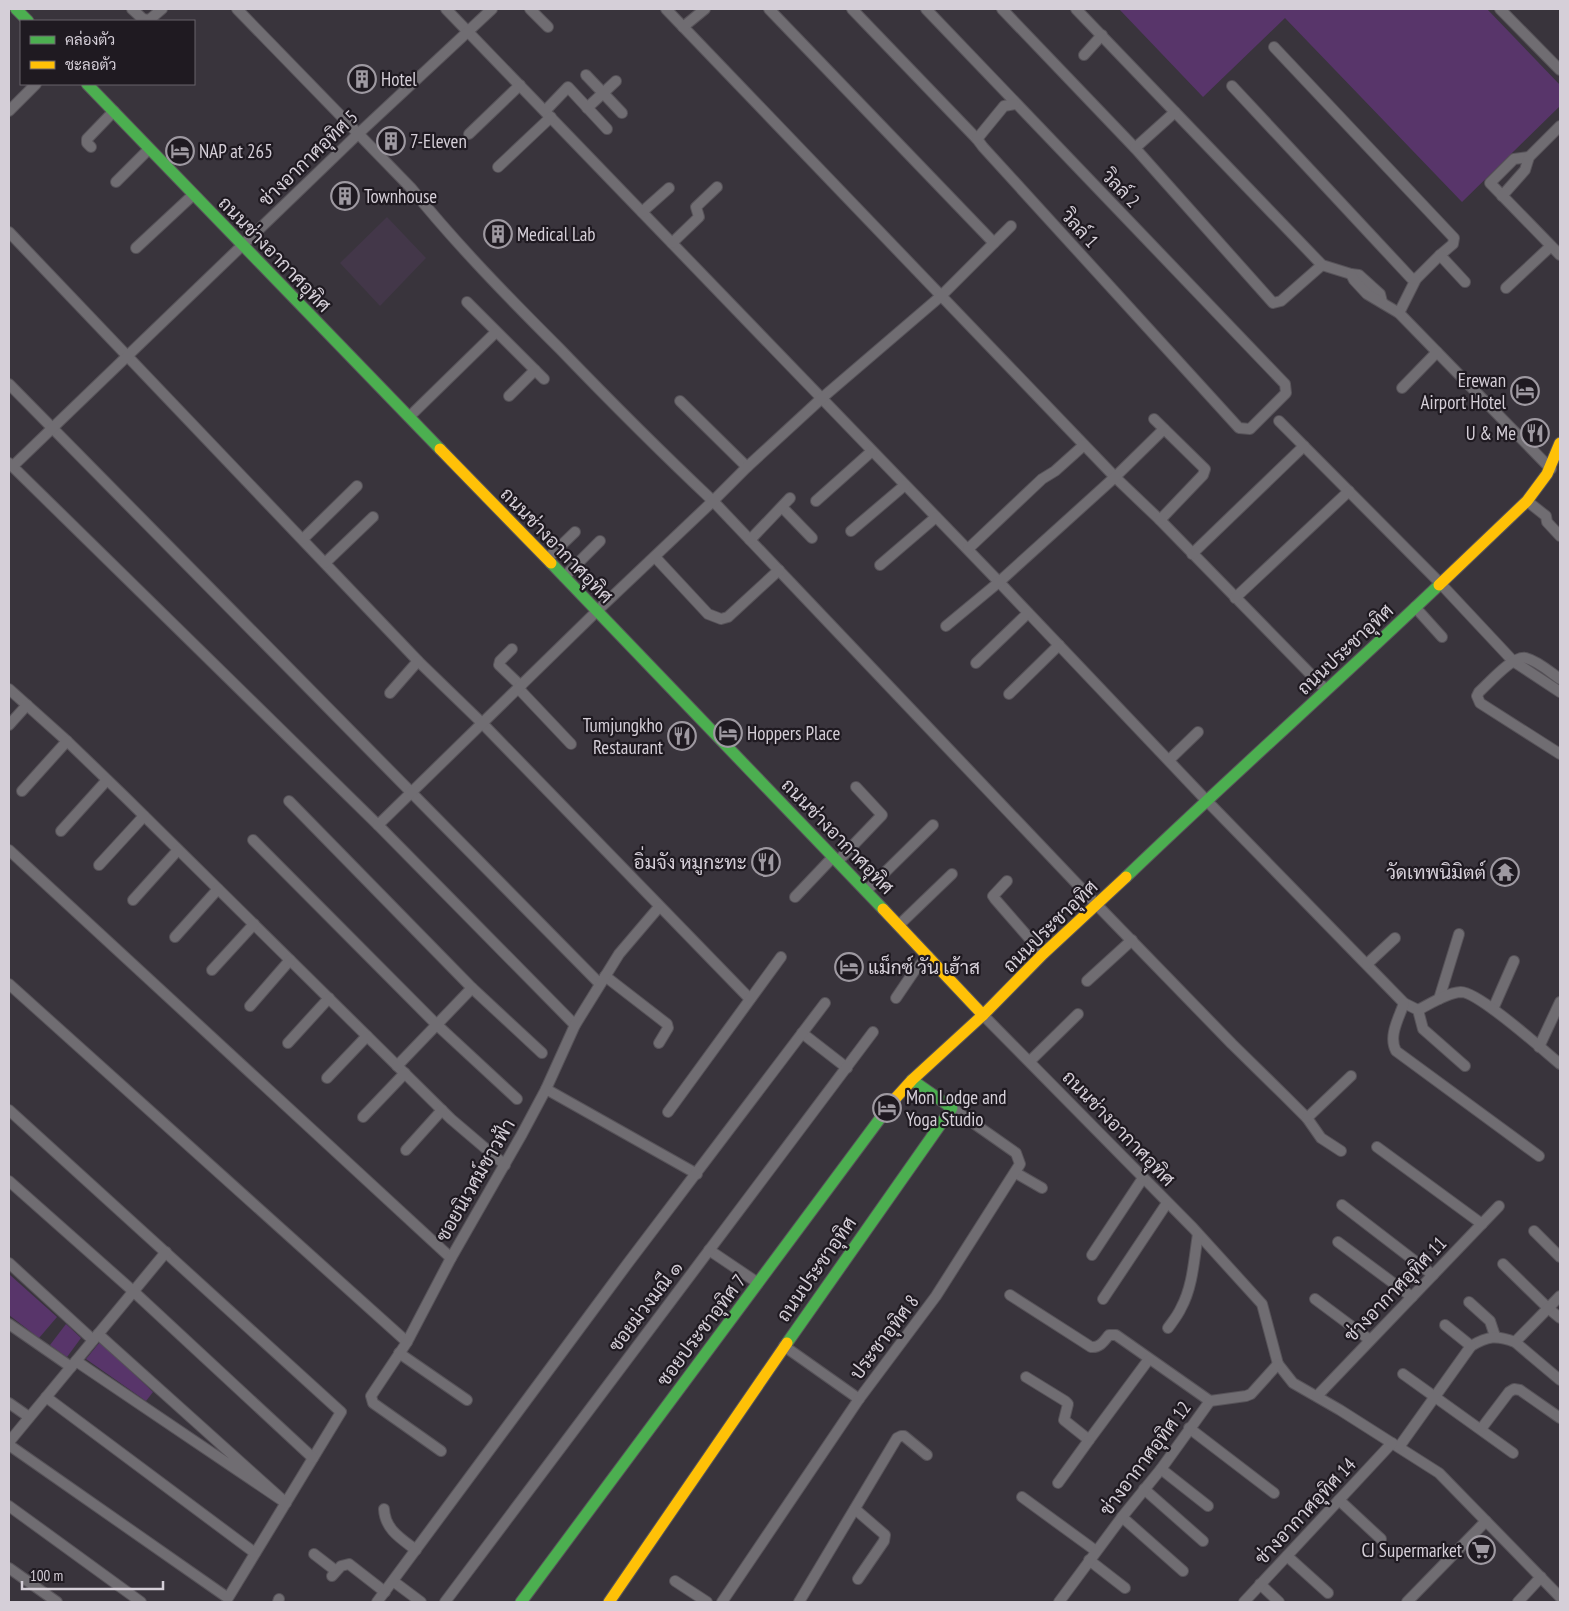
<svg xmlns="http://www.w3.org/2000/svg" width="1569" height="1611" font-family="'PT Sans Narrow',Sarabun,sans-serif">
<rect width="100%" height="100%" fill="#39343c"/>
<path fill="#433749" d="M 387,217 L 426,258 L 380,306 L 340,263 Z"/>
<g fill="#58356a">
<path d="M 1119,9 L 1487,9 L 1560,85 L 1560,106 L 1462,202 L 1285,18 L 1203,97 Z"/>
<path d="M 10,1275 L 57,1317 L 39,1338 L 9,1315 L 9,1277 Z"/>
<path d="M 66,1324 L 81,1338 L 67,1357 L 50,1345 Z"/>
<path d="M 100,1342 L 153,1392 L 146,1401 L 86,1359 Z"/>
</g>
<g fill="none" stroke-linecap="round" stroke-linejoin="round">
<defs>
<g id="street">
<path d="M 132,9 L 143,19 L 149,20 L 162,9"/>
<path d="M 237,9 L 411,188 C 457,245 508,297 560,349 C 610,401 661,452 713,501 L 1097,905 L 1232,1044 L 1284,1095 L 1307,1118 L 1321,1138 L 1341,1151"/>
<path d="M 446,9 L 999,582 L 1206,800 L 1404,1003 L 1418,1010 L 1423,1029 L 1465,1066"/>
<path d="M 530,9 L 548,27"/>
<path d="M 666,9 L 1115,477 L 1160,520 L 1326,690"/>
<path d="M 769,9 L 994,243"/>
<path d="M 852,9 L 977,139 L 983,147 L 1239,428 L 1250,429 L 1286,393 L 1285,384 L 926,9"/>
<path d="M 1002,9 L 1135,148 L 1273,303 L 1281,301 L 1322,265"/>
<path d="M 1076,9 L 1322,265 L 1351,274 L 1359,275 L 1380,294 L 1382,302"/>
<path d="M 1500,9 L 1560,70"/>
<path d="M 683,27 L 705,9"/>
<path d="M 1274,47 L 1454,238 L 1453,244 L 1440,255 L 1416,279 L 1399,313"/>
<path d="M 1084,55 L 1102,35"/>
<path d="M 586,75 L 622,113"/>
<path d="M 1232,86 L 1411,278 L 1416,279"/>
<path d="M 587,108 L 616,81"/>
<path d="M 9,111 L 36,84"/>
<path d="M 545,111 L 568,87 L 607,129"/>
<path d="M 469,134 L 520,85"/>
<path d="M 977,139 L 1004,106 L 1015,104"/>
<path d="M 91,147 L 87,143 L 87,139 L 114,111"/>
<path d="M 1135,148 L 1175,112"/>
<path d="M 1529,157 L 1514,159 L 1490,183 L 1560,255"/>
<path d="M 498,167 L 551,117"/>
<path d="M 116,182 L 149,149"/>
<path d="M 1502,196 L 1525,170 L 1529,157 L 1560,126"/>
<path d="M 642,212 L 669,188"/>
<path d="M 9,232 L 418,661 L 482,723 L 750,999"/>
<path d="M 672,243 L 699,217 L 696,207 L 717,187"/>
<path d="M 136,248 L 193,195"/>
<path d="M 1440,255 L 1465,282"/>
<path d="M 1351,274 L 1354,280 L 1367,294 L 1399,313 L 1551,469"/>
<path d="M 1506,288 L 1551,246"/>
<path d="M 467,302 L 544,379"/>
<path d="M 9,384 L 600,984"/>
<path d="M 1402,388 L 1437,352"/>
<path d="M 509,396 L 535,370"/>
<path d="M 680,401 L 747,467"/>
<path d="M 409,417 L 496,332"/>
<path d="M 1154,419 L 1205,469 L 1203,475 L 1160,520"/>
<path d="M 1279,421 L 1440,583 L 1513,661 L 1560,692"/>
<path d="M 9,463 L 378,825 L 575,1025"/>
<path d="M 13,466 L 358,134 L 492,9"/>
<path d="M 816,501 L 872,451"/>
<path d="M 1527,501 L 1546,516 L 1547,522 L 1560,536"/>
<path d="M 782,507 L 812,538"/>
<path d="M 851,531 L 905,485"/>
<path d="M 303,539 L 357,486"/>
<path d="M 750,540 L 790,498"/>
<path d="M 968,549 L 1042,479 L 1055,471 L 1084,445"/>
<path d="M 1192,554 L 1304,446"/>
<path d="M 655,557 L 708,614 L 721,619 L 728,617 L 779,570"/>
<path d="M 547,559 L 575,532"/>
<path d="M 325,563 L 373,517"/>
<path d="M 880,565 L 936,517"/>
<path d="M 564,577 L 600,541"/>
<path d="M 1235,598 L 1349,491"/>
<path d="M 1415,607 L 1442,637"/>
<path d="M 946,626 L 999,582 L 1115,477 L 1164,429"/>
<path d="M 512,649 L 500,661 L 499,665 L 521,686"/>
<path d="M 976,663 L 1028,613"/>
<path d="M 1560,679 C 1550,672 1538,661 1526,658 C 1514,654 1488,684 1479,692 L 1477,696 L 1480,703 L 1560,754"/>
<path d="M 518,688 L 571,744"/>
<path d="M 9,689 L 67,741 L 124,796 L 451,1119 L 505,1165"/>
<path d="M 390,693 L 418,661"/>
<path d="M 1009,694 L 1059,645"/>
<path d="M 9,725 L 27,705"/>
<path d="M 1169,760 L 1198,732"/>
<path d="M 22,791 L 67,741"/>
<path d="M 289,801 L 472,988 L 542,1053"/>
<path d="M 378,825 L 597,611 L 713,501 L 747,467 L 822,398 L 941,296 L 1011,226"/>
<path d="M 61,831 L 107,780"/>
<path d="M 253,840 L 436,1024 L 517,1099"/>
<path d="M 9,850 L 451,1258"/>
<path d="M 838,861 L 882,815 L 856,787"/>
<path d="M 99,865 L 144,816"/>
<path d="M 1007,881 L 993,896 L 995,899 L 1043,954"/>
<path d="M 866,891 L 933,825"/>
<path d="M 795,897 L 833,857"/>
<path d="M 133,900 L 178,850"/>
<path d="M 899,925 L 952,874"/>
<path d="M 175,937 L 218,889"/>
<path d="M 1367,964 L 1395,938"/>
<path d="M 212,970 L 254,924"/>
<path d="M 605,976 L 667,1024 L 668,1028 L 659,1043"/>
<path d="M 1087,981 L 1132,940"/>
<path d="M 9,984 L 407,1342"/>
<path d="M 896,998 L 915,970 L 928,956"/>
<path d="M 1439,999 L 1459,934"/>
<path d="M 1404,1003 C 1399,1018 1388,1036 1396,1051 L 1539,1156"/>
<path d="M 250,1006 L 290,960"/>
<path d="M 1493,1009 L 1514,961"/>
<path d="M 1418,1010 C 1430,1004 1446,993 1461,992 C 1479,992 1543,1050 1560,1064"/>
<path d="M 983,1015 L 1193,1228 L 1262,1304 L 1278,1364 L 1293,1383 L 1340,1410 L 1439,1473 L 1560,1597"/>
<path d="M 802,1033 L 847,1068"/>
<path d="M 288,1043 L 329,998"/>
<path d="M 1539,1047 L 1560,1002"/>
<path d="M 1030,1061 L 1078,1014"/>
<path d="M 397,1066 L 472,988"/>
<path d="M 327,1078 L 367,1036"/>
<path d="M 546,1089 L 697,1174"/>
<path d="M 9,1110 L 341,1412 L 228,1598 L 9,1445"/>
<path d="M 668,1112 L 781,957"/>
<path d="M 363,1117 L 405,1073"/>
<path d="M 1307,1118 L 1351,1076"/>
<path d="M 1377,1147 L 1482,1224"/>
<path d="M 406,1150 L 442,1110"/>
<path d="M 1016,1173 L 1042,1188"/>
<path d="M 9,1181 L 133,1291 L 313,1458"/>
<path d="M 1342,1205 L 1433,1275"/>
<path d="M 1534,1231 L 1560,1257"/>
<path d="M 1338,1242 L 1412,1297"/>
<path d="M 709,1250 L 758,1283"/>
<path d="M 1092,1255 L 1143,1178"/>
<path d="M 9,1263 L 93,1340"/>
<path d="M 1503,1264 L 1548,1308 L 1560,1318"/>
<path d="M 1010,1295 L 1091,1347 C 1100,1348 1104,1341 1109,1335 L 1116,1335 L 1210,1401"/>
<path d="M 1103,1299 L 1167,1203"/>
<path d="M 1315,1299 L 1370,1340"/>
<path d="M 1469,1302 L 1490,1321 L 1495,1336"/>
<path d="M 9,1324 L 71,1367"/>
<path d="M 1168,1328 C 1173,1321 1178,1315 1181,1308 C 1193,1286 1194,1259 1198,1234"/>
<path d="M 1515,1342 L 1560,1296"/>
<path d="M 784,1346 L 859,1399"/>
<path d="M 1471,1346 C 1488,1336 1496,1335 1515,1342 L 1560,1380"/>
<path d="M 399,1353 L 467,1400"/>
<path d="M 76,1361 L 286,1503 L 98,1334"/>
<path d="M 1403,1374 L 1513,1453"/>
<path d="M 1026,1377 L 1065,1401 L 1068,1404 L 1064,1420 L 1089,1440 L 1149,1359"/>
<path d="M 1317,1396 L 1499,1206"/>
<path d="M 46,1397 L 255,1553"/>
<path d="M 9,1403 L 29,1417"/>
<path d="M 1189,1428 L 1274,1493"/>
<path d="M 1481,1429 L 1509,1392 L 1514,1389 L 1520,1390 L 1560,1418"/>
<path d="M 9,1442 L 166,1252"/>
<path d="M 1399,1447 L 1471,1346 L 1445,1325"/>
<path d="M 441,1451 L 373,1403 L 371,1396 L 407,1342 L 451,1258 L 522,1134 L 546,1089 L 575,1025 L 619,954 L 659,907"/>
<path d="M 1161,1469 L 1208,1506"/>
<path d="M 1058,1483 L 1089,1440"/>
<path d="M 1144,1489 L 1203,1541"/>
<path d="M 1022,1497 L 1096,1551"/>
<path d="M 1339,1500 L 1381,1539"/>
<path d="M 9,1506 L 141,1602"/>
<path d="M 384,1509 C 385,1529 400,1538 416,1550"/>
<path d="M 855,1509 L 885,1535 L 884,1541 L 858,1579"/>
<path d="M 1122,1517 L 1183,1571"/>
<path d="M 314,1554 L 336,1571"/>
<path d="M 1287,1556 L 1328,1593"/>
<path d="M 1089,1560 L 1125,1588"/>
<path d="M 9,1568 L 57,1602"/>
<path d="M 332,1576 L 341,1566 L 349,1564 L 385,1592"/>
<path d="M 393,1581 L 421,1602"/>
<path d="M 675,1581 L 707,1602"/>
<path d="M 1260,1584 L 1279,1602"/>
<path d="M 278,1602 L 279,1599"/>
<path d="M 377,1602 L 628,1263 L 825,1003"/>
<path d="M 445,1602 L 873,1032"/>
<path d="M 722,1602 L 859,1399 L 936,1296 L 1020,1164 L 1016,1153 L 952,1108"/>
<path d="M 799,1602 L 897,1438 L 901,1436 L 904,1436 L 927,1455"/>
<path d="M 1059,1602 L 1122,1517 L 1161,1469 L 1210,1401 L 1246,1396 L 1251,1394 L 1278,1364"/>
<path d="M 1244,1602 L 1392,1443"/>
<path d="M 1407,1602 L 1486,1521"/>
<path d="M 1518,1602 L 1541,1577"/>
</g>
<g id="fast">
<path d="M 16,9 L 28,21"/>
<path d="M 87,84 L 440,449"/>
<path d="M 551,563 L 883,909"/>
<path d="M 1126,877 C 1229,778 1335,684 1439,585"/>
<path d="M 787,1343 L 952,1108 L 912,1080"/>
<path d="M 521,1602 L 893,1101"/>
</g>
<g id="slow">
<path d="M 440,449 L 551,563"/>
<path d="M 1439,585 L 1527,501 L 1547,474 L 1560,443"/>
<path d="M 883,909 L 983,1015"/>
<path d="M 893,1101 L 912,1080 L 983,1015 L 1043,954 L 1126,877"/>
<path d="M 609,1602 L 787,1343"/>
</g>
</defs>
<use href="#street" stroke="#575359" stroke-width="12"/>
<use href="#fast" stroke="#575359" stroke-width="13"/>
<use href="#slow" stroke="#575359" stroke-width="13"/>
<use href="#street" stroke="#706d72" stroke-width="10"/>
<use href="#fast" stroke="#4caf50" stroke-width="11"/>
<use href="#slow" stroke="#ffc107" stroke-width="11"/>
</g>
<defs>
<symbol id="building-ring" viewBox="-11 -11 22 22"><circle r="9.5" fill="#1f1a21" stroke="#9e99a1" stroke-width="1.5"/><path d="M-4-6H4V6H1V3H-1V6H-4ZM-2.5-4.3h1.7v1.8h-1.7ZM.8-4.3h1.7v1.8H.8ZM-2.5-1h1.7V.8h-1.7ZM.8-1h1.7V.8H.8Z" fill="#9e99a1"/></symbol>
<symbol id="hotel-ring" viewBox="-11 -11 22 22"><circle r="9.5" fill="#1f1a21" stroke="#9e99a1" stroke-width="1.5"/><path d="M-6-4.5h1.5V1H6V5H4.5V3h-9V5H-6ZM-4 0a1.8 1.8 0 1 1 3.6 0ZM.5 0V-2.5h3Q6-2.5 6 0Z" fill="#9e99a1"/></symbol>
<symbol id="restaurant-ring" viewBox="-11 -11 22 22"><circle r="9.5" fill="#1f1a21" stroke="#9e99a1" stroke-width="1.5"/><path d="M-5-6h1v4h1v-4h1v4h1v-4h1v5L-1.5 .5V6h-2V.5L-5-1ZM5-6V6H3V1.5H1.5Q1.5-4 5-6Z" fill="#9e99a1"/></symbol>
<symbol id="temple-ring" viewBox="-11 -11 22 22"><circle r="9.5" fill="#1f1a21" stroke="#9e99a1" stroke-width="1.5"/><path d="M0-6L5-2H3V0L6.5 2.5H4V6H1.5V3h-3V6H-4V2.5H-6.5L-3 0V-2H-5Z" fill="#9e99a1"/></symbol>
<symbol id="supermarket-ring" viewBox="-11 -11 22 22"><circle r="9.5" fill="#1f1a21" stroke="#9e99a1" stroke-width="1.5"/><path d="M-6-5.5h2.5l.6 2H6L4.5 2H-2.5L-4.4-4H-6ZM-1.5 3.2a1.3 1.3 0 1 0 .1 0ZM3 3.2a1.3 1.3 0 1 0 .1 0Z" fill="#9e99a1"/></symbol>
</defs>
<g fill-rule="evenodd">
<use href="#building-ring" x="346" y="63" width="32" height="32"/>
<use href="#building-ring" x="375" y="125" width="32" height="32"/>
<use href="#hotel-ring" x="164" y="135" width="32" height="32"/>
<use href="#building-ring" x="329" y="180" width="32" height="32"/>
<use href="#building-ring" x="482" y="218" width="32" height="32"/>
<use href="#hotel-ring" x="1509" y="375" width="32" height="32"/>
<use href="#restaurant-ring" x="1519" y="417" width="32" height="32"/>
<use href="#hotel-ring" x="712" y="717" width="32" height="32"/>
<use href="#restaurant-ring" x="666" y="720" width="32" height="32"/>
<use href="#restaurant-ring" x="750" y="846" width="32" height="32"/>
<use href="#temple-ring" x="1489" y="856" width="32" height="32"/>
<use href="#hotel-ring" x="833" y="951" width="32" height="32"/>
<use href="#hotel-ring" x="871" y="1092" width="32" height="32"/>
<use href="#supermarket-ring" x="1465" y="1534" width="32" height="32"/>
</g>
<g text-anchor="middle" dominant-baseline="central" stroke-width="4.5" stroke-linejoin="round" paint-order="stroke">
<g font-size="19" fill="#d5cfd8" stroke="#1f1a21" text-anchor="start">
<text x="381" y="79">Hotel</text>
<text x="410" y="141">7-Eleven</text>
<text x="199" y="151">NAP at 265</text>
<text x="364" y="196">Townhouse</text>
<text x="517" y="234">Medical Lab</text>
<text x="1506" y="380" text-anchor="end">Erewan<tspan x="1506" dy="22">Airport Hotel</tspan></text>
<text x="1516" y="433" text-anchor="end">U &amp; Me</text>
<text x="663" y="725" text-anchor="end">Tumjungkho<tspan x="663" dy="22">Restaurant</tspan></text>
<text x="747" y="733">Hoppers Place</text>
<text x="747" y="862" text-anchor="end">อิ่มจัง หมูกะทะ</text>
<text x="1486" y="872" text-anchor="end">วัดเทพนิมิตต์</text>
<text x="868" y="967">แม็กซ์ วัน เฮ้าส</text>
<text x="906" y="1097">Mon Lodge and<tspan x="906" dy="22">Yoga Studio</tspan></text>
<text x="1462" y="1550" text-anchor="end">CJ Supermarket</text>
</g>
<g font-size="19" fill="#d5cfd8" stroke="#1f1a21">
<text transform="translate(308 158) rotate(-44)">ช่างอากาศอุทิศ 5</text>
<text transform="translate(1121 188) rotate(46)">วิลล์ 2</text>
<text transform="translate(1080 228) rotate(48)">วิลล์ 1</text>
<text transform="translate(275 254) rotate(46)">ถนนช่างอากาศอุทิศ</text>
<text transform="translate(557 545) rotate(46)">ถนนช่างอากาศอุทิศ</text>
<text transform="translate(1345 649) rotate(-43)">ถนนประชาอุทิศ</text>
<text transform="translate(838 836) rotate(46)">ถนนช่างอากาศอุทิศ</text>
<text transform="translate(1050 926) rotate(-44)">ถนนประชาอุทิศ</text>
<text transform="translate(1119 1128) rotate(46)">ถนนช่างอากาศอุทิศ</text>
<text transform="translate(475 1180) rotate(-60)">ซอยนิเวศม์ชาวฟ้า</text>
<text transform="translate(816 1269) rotate(-55)">ถนนประชาอุทิศ</text>
<text transform="translate(1395 1289) rotate(-46)">ช่างอากาศอุทิศ 11</text>
<text transform="translate(645 1306) rotate(-53)">ซอยม่วงมณี ๑</text>
<text transform="translate(701 1330) rotate(-53)">ซอยประชาอุทิศ 7</text>
<text transform="translate(884 1337) rotate(-53)">ประชาอุทิศ 8</text>
<text transform="translate(1145 1458) rotate(-53)">ช่างอากาศอุทิศ 12</text>
<text transform="translate(1305 1511) rotate(-47)">ช่างอากาศอุทิศ 14</text>
</g>
</g>
<rect width="1569" height="1611" fill="none" stroke="#d5cfd8" stroke-width="20"/>
<rect x="20" y="20" width="175" height="65" fill="#1f1a21" stroke="#68626a"/>
<rect x="30" y="36" width="25" height="8" fill="#4caf50" stroke="#68626a"/>
<text x="65" y="45" font-size="15" fill="#d5cfd8">คล่องตัว</text>
<rect x="30" y="61" width="25" height="8" fill="#ffc107" stroke="#68626a"/>
<text x="65" y="70" font-size="15" fill="#d5cfd8">ชะลอตัว</text>
<path d="M22 1581v8h141v-8" fill="none" stroke="#d5cfd8" stroke-width="2.5"/>
<text x="30" y="1581" font-size="15" fill="#d5cfd8" stroke="#1f1a21" stroke-width="4" paint-order="stroke">100 m</text>
</svg>
